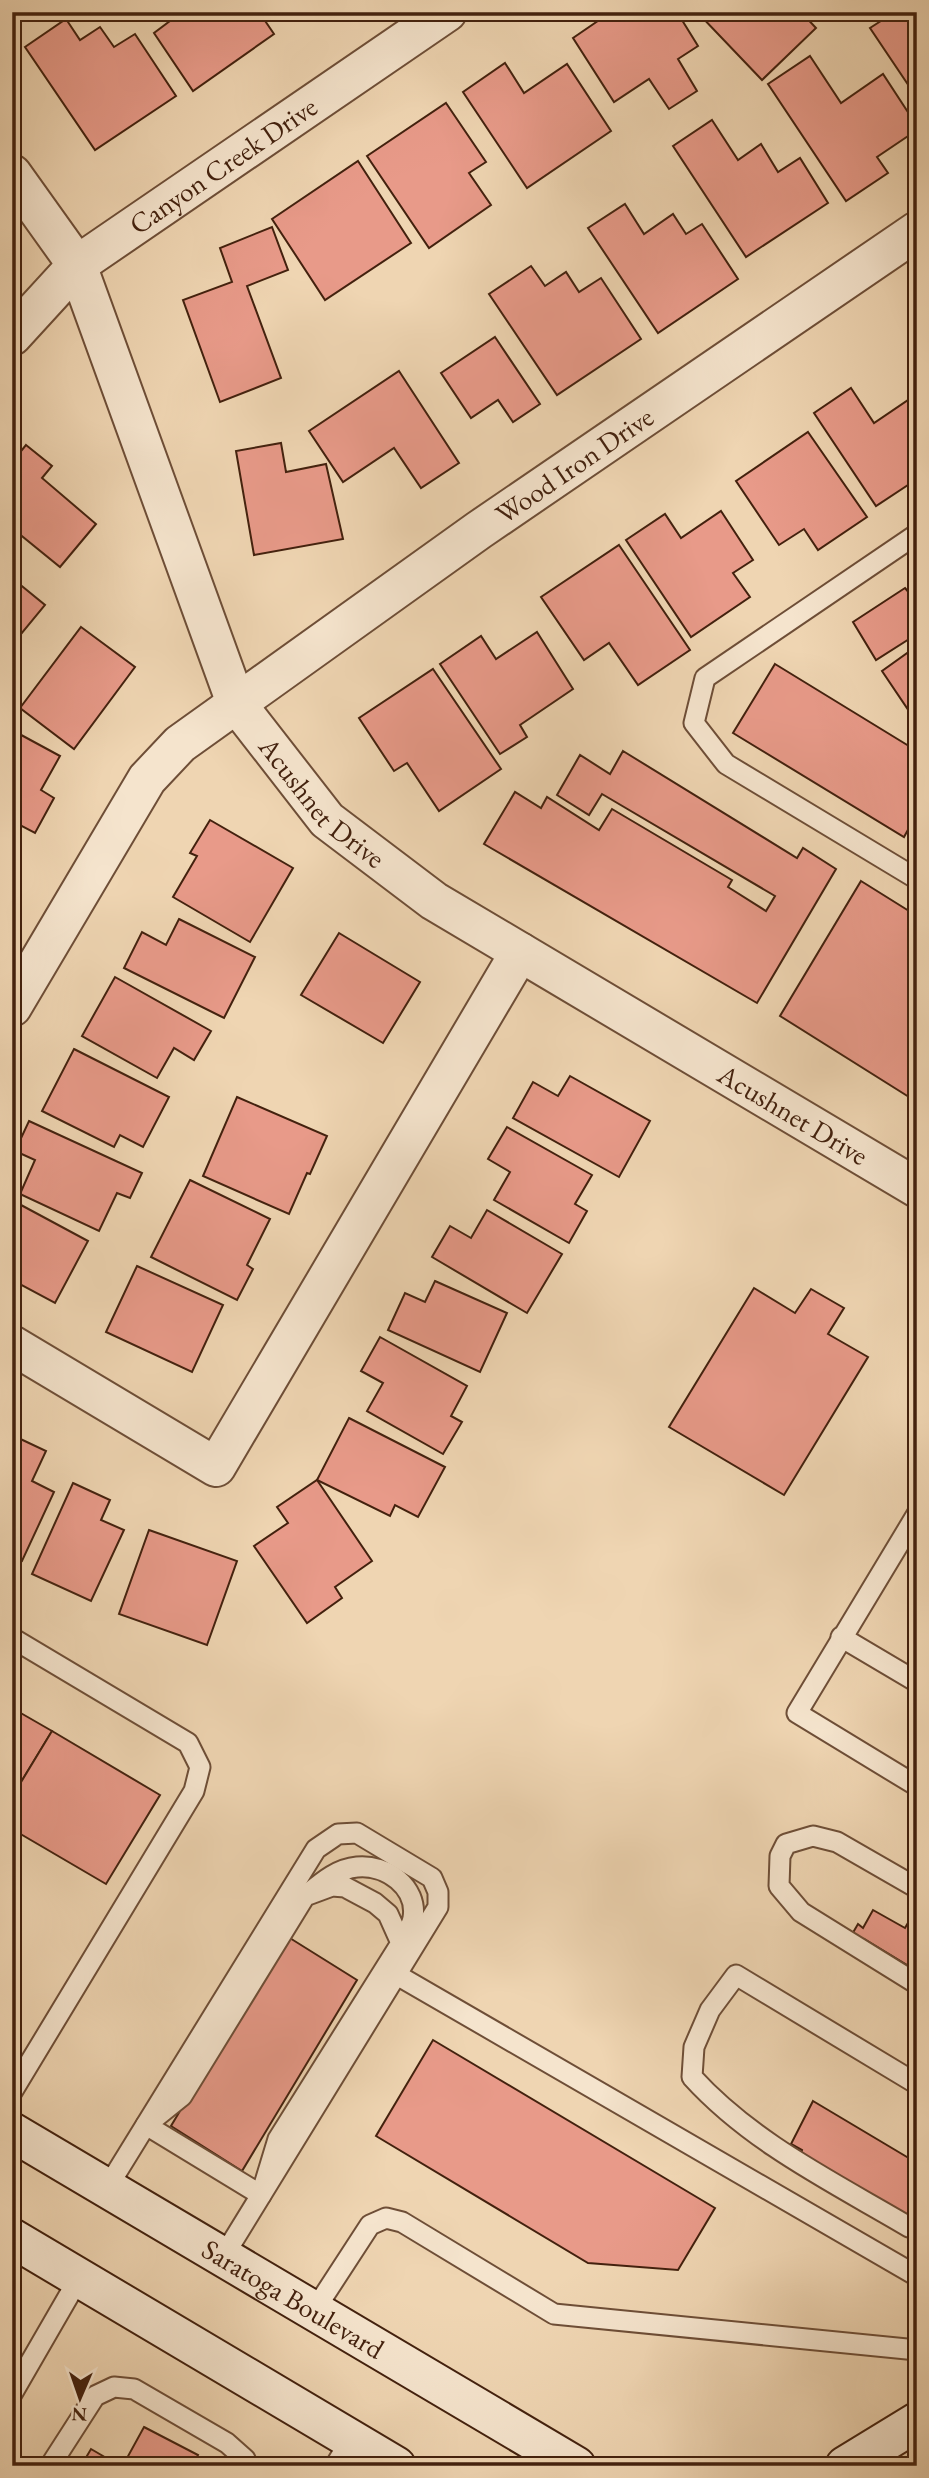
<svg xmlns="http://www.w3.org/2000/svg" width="929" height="2478" font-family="'EB Garamond',serif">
<rect width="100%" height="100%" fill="#efd5b2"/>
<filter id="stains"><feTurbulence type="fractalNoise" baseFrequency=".00286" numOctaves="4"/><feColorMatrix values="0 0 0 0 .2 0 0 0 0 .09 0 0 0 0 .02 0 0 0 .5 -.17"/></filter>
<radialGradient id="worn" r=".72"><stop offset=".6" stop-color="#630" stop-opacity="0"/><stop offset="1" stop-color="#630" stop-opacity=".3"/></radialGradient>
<g fill="#e89a89" stroke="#43210e" stroke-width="2">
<path d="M 182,12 L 259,12 L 274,34 L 193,91 L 154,33 Z"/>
<path d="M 611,12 L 677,12 L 698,46 L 678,59 L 697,91 L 669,109 L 649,79 L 614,102 L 573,38 Z"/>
<path d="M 697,12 L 801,12 L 816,28 L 762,80 Z"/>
<path d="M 895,12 L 917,12 L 917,98 L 870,28 Z"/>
<path d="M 66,19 L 80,40 L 100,27 L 114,47 L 135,34 L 176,96 L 95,150 L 25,47 Z"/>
<path d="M 810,56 L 841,103 L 883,74 L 917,126 L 917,130 L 877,157 L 888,173 L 846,201 L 768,84 Z"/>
<path d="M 505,63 L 524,93 L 567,64 L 611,131 L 527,188 L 463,92 Z"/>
<path d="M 446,103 L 486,162 L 469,173 L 491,205 L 429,248 L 367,156 Z"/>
<path d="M 712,120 L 738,160 L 761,144 L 778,172 L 800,158 L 828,203 L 746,257 L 673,146 Z"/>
<path d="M 358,161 L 411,243 L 325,300 L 272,219 Z"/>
<path d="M 625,204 L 644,234 L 673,214 L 686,234 L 702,224 L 738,279 L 658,333 L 588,228 Z"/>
<path d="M 272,227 L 288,270 L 247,286 L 281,378 L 220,402 L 183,300 L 232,282 L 220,248 Z"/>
<path d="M 531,266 L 545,286 L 566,272 L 579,292 L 601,278 L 641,339 L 557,395 L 489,294 Z"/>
<path d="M 495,337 L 540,404 L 513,422 L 498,400 L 471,418 L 441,373 Z"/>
<path d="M 399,371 L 459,463 L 421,488 L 394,448 L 343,482 L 309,431 Z"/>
<path d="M 851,388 L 874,423 L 917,394 L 917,479 L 876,506 L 814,413 Z"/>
<path d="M 808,432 L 867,517 L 818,550 L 804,529 L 779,545 L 736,481 Z"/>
<path d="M 281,443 L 286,472 L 326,464 L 343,539 L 254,555 L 236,451 Z"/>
<path d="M 26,445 L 52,466 L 42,478 L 96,524 L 60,567 L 12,528 L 12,462 Z"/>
<path d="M 721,511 L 753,560 L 733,573 L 750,597 L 691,637 L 626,540 L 665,514 L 681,538 Z"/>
<path d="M 619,545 L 690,650 L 638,685 L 609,643 L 584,660 L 541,597 Z"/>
<path d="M 12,578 L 45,605 L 12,645 Z"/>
<path d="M 905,588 L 910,594 L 917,590 L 917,634 L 876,660 L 853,622 Z"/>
<path d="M 81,627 L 135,667 L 74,749 L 20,708 Z"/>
<path d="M 537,632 L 573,689 L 520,725 L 527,737 L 500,754 L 440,664 L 481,636 L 496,659 Z"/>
<path d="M 917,646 L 917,710 L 911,714 L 882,671 Z"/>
<path d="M 775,664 L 917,751 L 917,830 L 910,826 L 904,837 L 733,733 Z"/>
<path d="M 433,669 L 501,769 L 439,811 L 407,763 L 394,771 L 359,718 Z"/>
<path d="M 12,730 L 60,756 L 41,790 L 54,798 L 35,833 L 12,821 Z"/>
<path d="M 623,751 L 797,858 L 803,848 L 836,869 L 757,1003 L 484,844 L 515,792 L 541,808 L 547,797 L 599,830 L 612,809 L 732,880 L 728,887 L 766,911 L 775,896 L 602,794 L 589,815 L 557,795 L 580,755 L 610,774 Z"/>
<path d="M 210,820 L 293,868 L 250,942 L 173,897 L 197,856 L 190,853 Z"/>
<path d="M 861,881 L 917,916 L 917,1102 L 780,1016 Z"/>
<path d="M 179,919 L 255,957 L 224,1018 L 124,968 L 142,932 L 166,945 Z"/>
<path d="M 339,933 L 420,982 L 383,1043 L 301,995 Z"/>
<path d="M 115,977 L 211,1031 L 194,1060 L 174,1048 L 157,1078 L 82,1036 Z"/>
<path d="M 74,1049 L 169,1097 L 143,1147 L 120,1135 L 114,1147 L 42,1111 Z"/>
<path d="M 570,1076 L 650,1121 L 619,1177 L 513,1118 L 533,1082 L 558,1096 Z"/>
<path d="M 237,1097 L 327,1136 L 310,1174 L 307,1173 L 289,1214 L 203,1176 Z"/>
<path d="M 29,1121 L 142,1173 L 130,1198 L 117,1193 L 99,1231 L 20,1194 L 35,1160 L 15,1151 Z"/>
<path d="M 507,1127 L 592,1175 L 575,1204 L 587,1211 L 569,1243 L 494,1200 L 510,1172 L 488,1159 Z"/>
<path d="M 190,1180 L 270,1219 L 247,1265 L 253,1269 L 237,1300 L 151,1257 Z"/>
<path d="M 21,1205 L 88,1241 L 55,1303 L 12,1280 L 12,1223 Z"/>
<path d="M 487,1210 L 562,1254 L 527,1313 L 432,1257 L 450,1226 L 471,1238 Z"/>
<path d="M 137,1266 L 223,1305 L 192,1372 L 106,1332 Z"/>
<path d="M 435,1281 L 507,1313 L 480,1372 L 388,1330 L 405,1293 L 425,1302 Z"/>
<path d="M 754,1288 L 795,1313 L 811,1289 L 844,1308 L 828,1334 L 868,1357 L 784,1495 L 669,1427 Z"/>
<path d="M 380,1337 L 467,1386 L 451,1416 L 462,1422 L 443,1454 L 367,1411 L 383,1383 L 361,1371 Z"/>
<path d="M 349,1418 L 445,1467 L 418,1517 L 395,1505 L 390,1516 L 317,1480 Z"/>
<path d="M 12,1435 L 46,1451 L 32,1481 L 54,1492 L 22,1561 L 12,1556 Z"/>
<path d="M 317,1480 L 372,1561 L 335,1587 L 342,1598 L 307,1623 L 254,1546 L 288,1523 L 277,1507 Z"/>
<path d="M 73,1483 L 110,1500 L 101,1520 L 124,1530 L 91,1601 L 32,1574 Z"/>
<path d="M 149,1530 L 237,1561 L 207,1645 L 119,1614 Z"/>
<path d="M 12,1708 L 52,1731 L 12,1797 Z"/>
<path d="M 52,1731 L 160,1795 L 106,1884 L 12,1829 L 12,1797 Z"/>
<path d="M 873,1910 L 905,1928 L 912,1916 L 917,1919 L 917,1971 L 864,1939 L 861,1941 L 851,1936 L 858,1924 L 863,1928 Z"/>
<path d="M 285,1935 L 357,1980 L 242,2171 L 171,2126 Z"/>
<path d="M 433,2040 L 715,2208 L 678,2270 L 588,2263 L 376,2136 Z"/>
<path d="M 813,2101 L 917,2163 L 917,2211 L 912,2219 L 801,2154 L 802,2150 L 791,2144 Z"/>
<path d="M 144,2427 L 198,2455 L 193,2466 L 142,2466 L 127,2458 Z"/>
<path d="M 91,2449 L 120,2466 L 81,2466 Z"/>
</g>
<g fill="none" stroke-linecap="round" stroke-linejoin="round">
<defs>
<g id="service">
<path d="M 917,534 L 705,678 L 694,723 L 726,764 L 917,879"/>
<path d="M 917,1514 L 797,1713 L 917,1786"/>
<path d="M 841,1637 L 917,1682"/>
<path d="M 12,1638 L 188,1743 L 200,1767 L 194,1791 L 12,2092"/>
<path d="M 917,1888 L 837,1842 L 813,1836 L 786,1844 L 780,1856 L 779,1886 L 801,1912 L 917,1984"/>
<path d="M 305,1896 C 321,1883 336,1869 357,1867 C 386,1864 418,1887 413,1918 C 412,1926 405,1936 401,1943 L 278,2139 L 261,2195 L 146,2125 L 182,2096 L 305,1896 L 332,1886 L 345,1887 L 375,1903 L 388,1914 L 401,1943"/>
<path d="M 397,1975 L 917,2276"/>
<path d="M 917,2084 L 736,1975 L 710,2010 L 694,2047 L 692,2077 C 752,2143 833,2182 909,2227 L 917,2229"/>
<path d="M 107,2188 L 316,1849 L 338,1834 L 357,1833 L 432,1878 L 438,1892 L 438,1907 L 223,2257"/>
<path d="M 314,2311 L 370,2225 L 386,2218 L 402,2222 L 554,2314 L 917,2350"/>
<path d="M 12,2394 L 79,2278"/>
<path d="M 50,2466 L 95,2396 L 114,2387 L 134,2389 L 227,2443 L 245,2459 L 248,2466"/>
<path d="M 335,2466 L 351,2439"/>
</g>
<g id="minor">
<path id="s1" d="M 12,336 L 77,265 L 447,12"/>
<path id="s2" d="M 12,1007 L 147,779 L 180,744 L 479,530 L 917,231"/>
<path d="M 12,1345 L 216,1467 L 520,952"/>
</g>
<g id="tertiary">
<path id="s3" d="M 12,174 L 77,265 L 236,703 L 327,820 L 434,901 L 917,1188"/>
</g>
<g id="secondary">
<path id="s4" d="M 12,2132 L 576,2466"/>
<path d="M 12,2238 L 396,2466"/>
<path d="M 845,2466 L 917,2422"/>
</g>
</defs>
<use href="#service" stroke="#6e4e37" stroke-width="23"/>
<use href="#minor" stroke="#6e4e37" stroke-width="42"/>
<use href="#tertiary" stroke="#6e4e37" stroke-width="42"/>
<use href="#secondary" stroke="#43210e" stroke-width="42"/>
<use href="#service" stroke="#f5e4cd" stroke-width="19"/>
<use href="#minor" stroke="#f5e4cd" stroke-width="38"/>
<use href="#tertiary" stroke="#f5e4cd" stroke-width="38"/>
<use href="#secondary" stroke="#f5e4cd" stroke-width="38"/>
</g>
<g text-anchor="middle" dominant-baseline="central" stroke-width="5" stroke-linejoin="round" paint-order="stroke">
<g font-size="28" fill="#43210e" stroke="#f5e4cd">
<text stroke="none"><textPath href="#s1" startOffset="273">Canyon Creek Drive</textPath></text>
<text stroke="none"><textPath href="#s2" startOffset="796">Wood Iron Drive</textPath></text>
<text stroke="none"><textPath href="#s3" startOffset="710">Acushnet Drive</textPath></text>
<text stroke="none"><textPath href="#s3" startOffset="1278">Acushnet Drive</textPath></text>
<text stroke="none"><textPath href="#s4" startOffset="327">Saratoga Boulevard</textPath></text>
</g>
</g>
<rect width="929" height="2478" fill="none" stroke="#efd5b2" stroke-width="42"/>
<rect x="14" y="14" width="901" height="2450" fill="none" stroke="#43210e" stroke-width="3.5"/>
<rect x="21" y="21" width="887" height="2436" fill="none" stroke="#43210e" stroke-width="2"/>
<g transform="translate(80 2398) rotate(182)" stroke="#f5e4cd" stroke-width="5" paint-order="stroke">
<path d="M0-5L12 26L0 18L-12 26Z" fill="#43210e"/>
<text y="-10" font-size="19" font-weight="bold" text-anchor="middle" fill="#43210e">N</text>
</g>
<rect width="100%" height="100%" filter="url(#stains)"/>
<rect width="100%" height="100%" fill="url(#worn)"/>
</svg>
